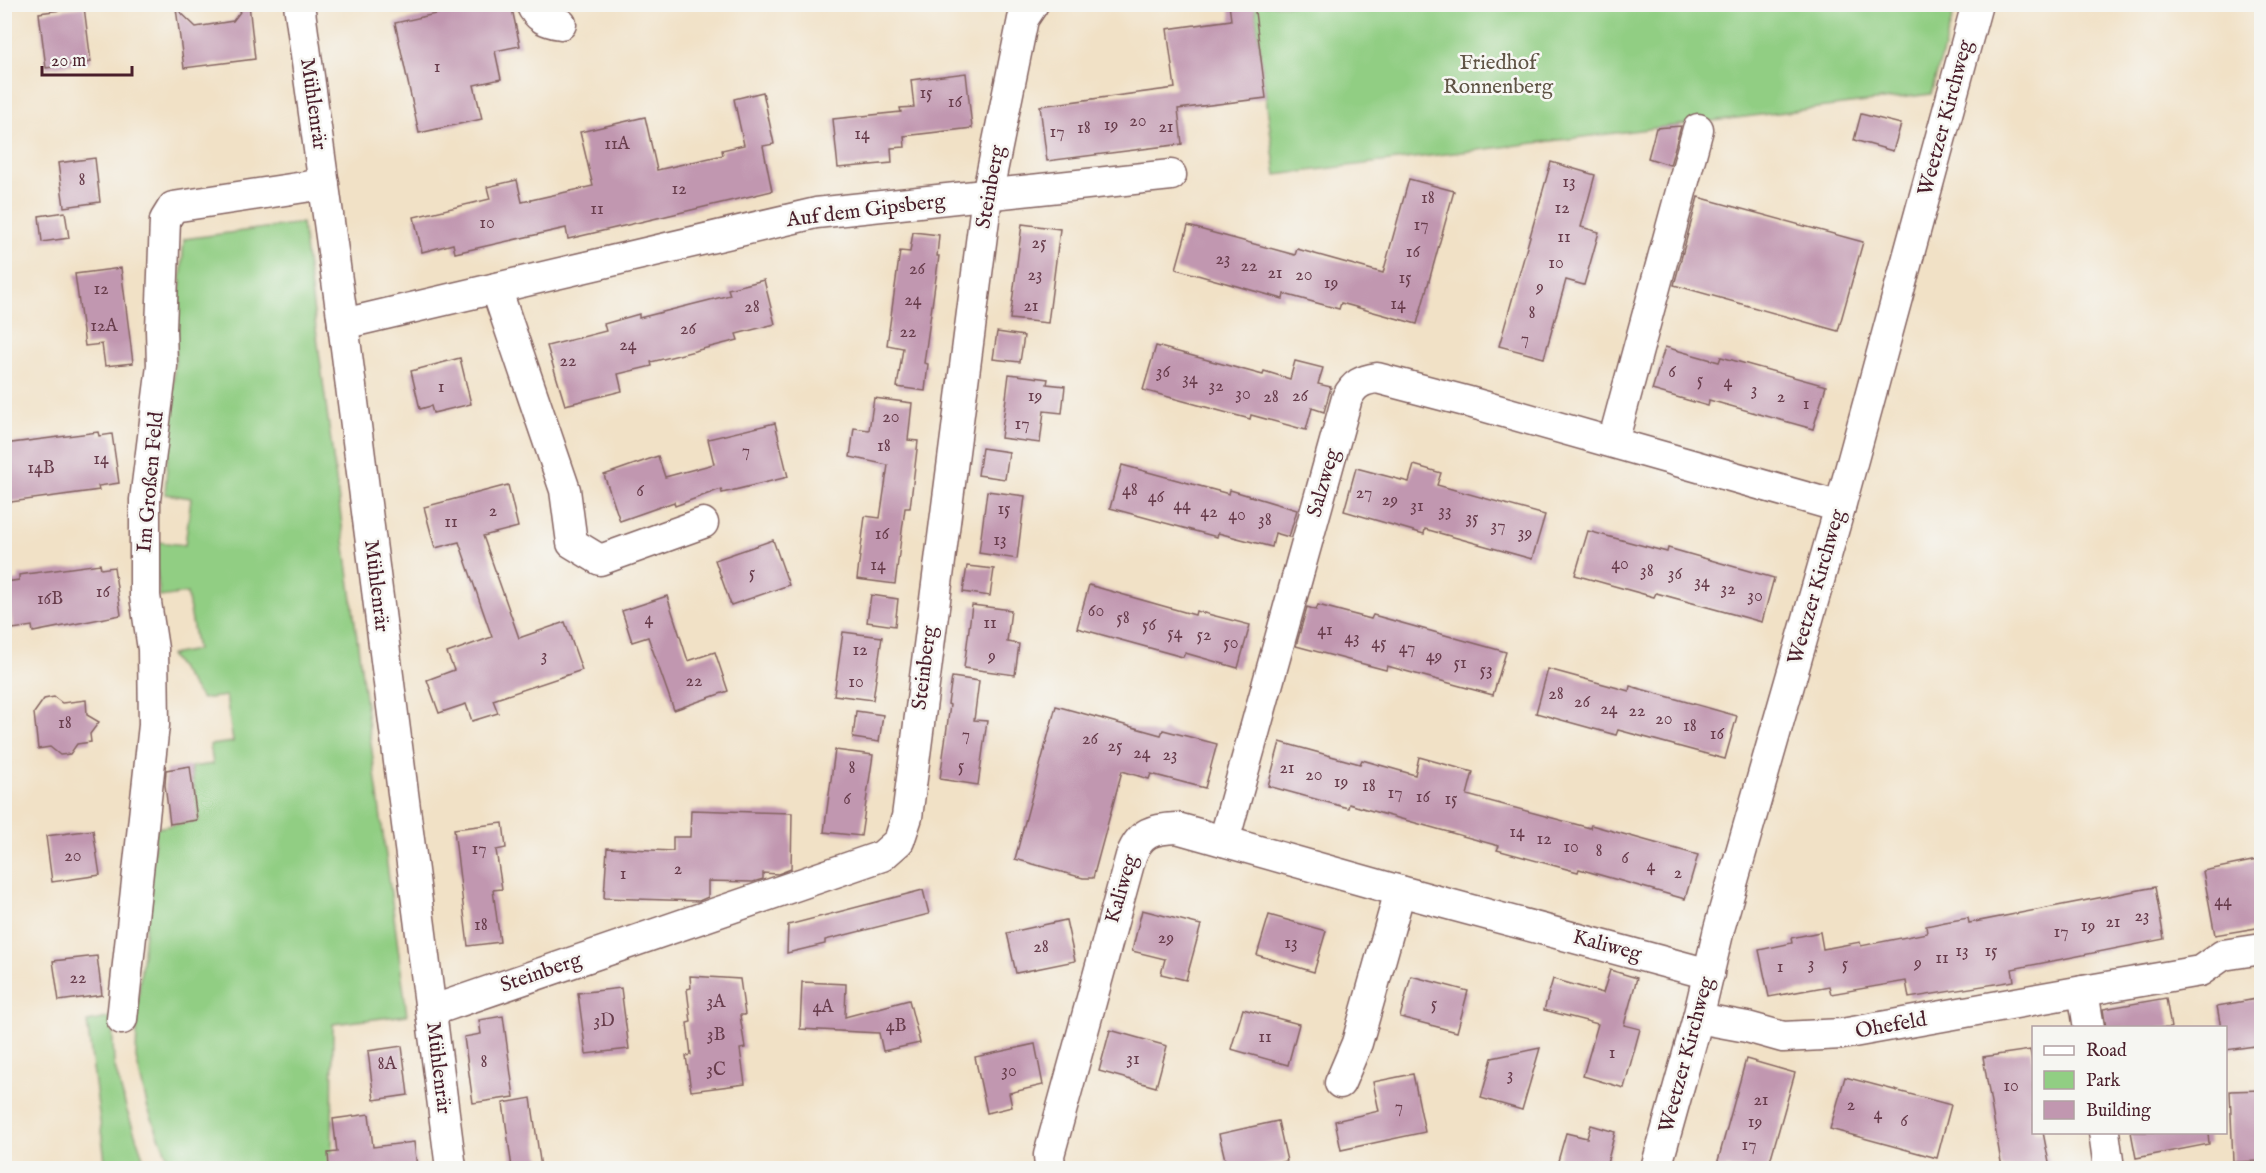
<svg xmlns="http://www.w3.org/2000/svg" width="2266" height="1173" font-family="'IM FELL English',serif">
<rect width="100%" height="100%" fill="#f6f6f2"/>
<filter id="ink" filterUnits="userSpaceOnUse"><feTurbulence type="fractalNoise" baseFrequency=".0167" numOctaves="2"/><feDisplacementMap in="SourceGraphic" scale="12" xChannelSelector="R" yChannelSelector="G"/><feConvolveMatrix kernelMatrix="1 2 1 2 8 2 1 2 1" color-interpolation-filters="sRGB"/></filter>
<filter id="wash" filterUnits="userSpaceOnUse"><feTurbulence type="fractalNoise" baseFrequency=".008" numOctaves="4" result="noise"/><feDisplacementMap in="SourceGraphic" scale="24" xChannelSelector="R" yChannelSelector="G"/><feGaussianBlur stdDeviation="1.35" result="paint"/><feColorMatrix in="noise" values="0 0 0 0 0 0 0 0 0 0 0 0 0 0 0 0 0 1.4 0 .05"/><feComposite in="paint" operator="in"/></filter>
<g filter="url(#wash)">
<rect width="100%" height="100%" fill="#f1e1c6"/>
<g fill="#91ce83" stroke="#6e7657" stroke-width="1.5">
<path d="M 1254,5 L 1956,5 L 1931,94 L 1276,175 Z"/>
<path d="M 302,223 L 407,1015 L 333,1024 L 332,1158 L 334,1168 L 172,1168 L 148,1109 L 136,1058 L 138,999 L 156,828 L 199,821 L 191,767 L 213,764 L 210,745 L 233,742 L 226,696 L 202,699 L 170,655 L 197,650 L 187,593 L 160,597 L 156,565 L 158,542 L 185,545 L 191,498 L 165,494 L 184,239 Z"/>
<path d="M 112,1017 L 114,1064 L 127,1111 L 147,1168 L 106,1168 L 87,1022 Z"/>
</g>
<g id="blocks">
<g fill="#c197b0">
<path d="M 246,4 L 249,4 L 255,59 L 184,68 L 176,8 L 196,27 L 233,21 Z"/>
<path d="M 480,4 L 511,4 L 520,46 L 495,51 L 501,79 L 474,85 L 482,119 L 419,133 L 395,23 Z"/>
<path d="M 1229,4 L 1254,4 L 1266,98 L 1178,109 L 1182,144 L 1047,161 L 1040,106 L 1175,88 L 1167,29 L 1231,20 Z"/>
<path d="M 84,7 L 91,62 L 46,68 L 39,13 Z"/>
<path d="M 966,73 L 972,128 L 904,136 L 905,147 L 891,148 L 892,163 L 838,168 L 833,119 L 901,112 L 900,108 L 914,107 L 911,80 Z"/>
<path d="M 763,92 L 774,144 L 763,146 L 772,191 L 568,239 L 566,228 L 455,253 L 453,244 L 422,252 L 414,217 L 490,199 L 487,187 L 517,180 L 522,202 L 593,186 L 580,132 L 645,117 L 657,170 L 723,155 L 722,150 L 744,145 L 734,99 Z"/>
<path d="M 1861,114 L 1901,124 L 1893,151 L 1854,140 Z"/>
<path d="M 1681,126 L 1670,165 L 1648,158 L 1656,128 Z"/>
<path d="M 95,158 L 100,202 L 64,207 L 58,163 Z"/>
<path d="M 1551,162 L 1595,175 L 1581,227 L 1599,232 L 1584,285 L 1566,280 L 1544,358 L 1499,346 Z"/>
<path d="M 1409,179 L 1454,191 L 1417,324 L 1341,303 L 1339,309 L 1284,294 L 1283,299 L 1176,269 L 1188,226 L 1295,255 L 1297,249 L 1383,273 Z"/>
<path d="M 1698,197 L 1863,242 L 1838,331 L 1674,285 Z"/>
<path d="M 65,212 L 69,238 L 42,242 L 39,216 Z"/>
<path d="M 1022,224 L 1060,229 L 1048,323 L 1010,319 Z"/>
<path d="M 913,232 L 939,235 L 937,256 L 939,256 L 924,363 L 928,364 L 925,391 L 897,387 L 903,348 L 887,345 L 900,251 L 910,252 Z"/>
<path d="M 121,268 L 133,363 L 105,366 L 102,344 L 85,346 L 75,274 Z"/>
<path d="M 764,280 L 775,324 L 736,334 L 738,340 L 651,362 L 652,366 L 618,374 L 622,391 L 565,405 L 547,346 L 606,331 L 604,324 L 639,314 L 639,318 L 730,295 L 728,289 Z"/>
<path d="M 997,332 L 1024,336 L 1020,362 L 993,359 Z"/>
<path d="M 1156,346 L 1263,375 L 1264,371 L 1290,379 L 1295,361 L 1323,368 L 1318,384 L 1331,387 L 1324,412 L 1312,408 L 1306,430 L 1251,415 L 1250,419 L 1143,390 Z"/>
<path d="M 1665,347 L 1719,362 L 1721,357 L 1826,386 L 1813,429 L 1709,400 L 1708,406 L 1652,390 Z"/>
<path d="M 460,358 L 471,404 L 433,413 L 431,406 L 420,409 L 411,371 Z"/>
<path d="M 1009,374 L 1048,379 L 1047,384 L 1065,386 L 1062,413 L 1044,411 L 1040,443 L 1001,438 Z"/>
<path d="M 874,398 L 912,403 L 908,440 L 918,441 L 910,508 L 905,508 L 895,584 L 857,579 L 865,516 L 880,518 L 888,465 L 850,457 L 854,428 L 869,430 Z"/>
<path d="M 775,423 L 788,477 L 722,493 L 721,489 L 675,506 L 674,502 L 620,521 L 604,475 L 658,456 L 665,477 L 714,464 L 708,439 Z"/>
<path d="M 98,432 L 99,436 L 112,434 L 119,483 L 98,486 L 99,490 L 4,503 L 4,444 Z"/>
<path d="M 982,448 L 1009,452 L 1005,479 L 978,475 Z"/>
<path d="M 1122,465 L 1229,494 L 1230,490 L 1297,510 L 1289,537 L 1275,533 L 1272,547 L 1218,533 L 1217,537 L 1110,508 Z"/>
<path d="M 1414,465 L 1441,473 L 1437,485 L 1545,515 L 1532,559 L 1425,529 L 1424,534 L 1344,511 L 1356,468 L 1409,482 Z"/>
<path d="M 508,485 L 518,527 L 483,536 L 519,638 L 565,622 L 582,670 L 493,700 L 498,713 L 472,721 L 466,704 L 439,713 L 427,680 L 454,670 L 447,653 L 492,637 L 459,542 L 435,548 L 424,507 Z"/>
<path d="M 987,491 L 1025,496 L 1017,559 L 979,553 Z"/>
<path d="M 1588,531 L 1667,552 L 1668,548 L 1774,578 L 1762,622 L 1656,593 L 1654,597 L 1575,575 Z"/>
<path d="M 773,540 L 789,585 L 731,605 L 715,560 Z"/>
<path d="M 100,564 L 101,569 L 114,567 L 121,615 L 33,632 L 32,626 L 13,629 L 6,582 L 19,580 L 19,575 Z"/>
<path d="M 967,566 L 994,569 L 990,596 L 963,592 Z"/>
<path d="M 1089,585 L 1195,615 L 1196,611 L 1250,625 L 1238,668 L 1185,653 L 1183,657 L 1077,628 Z"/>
<path d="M 871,595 L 898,599 L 895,626 L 867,622 Z"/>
<path d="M 667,596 L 688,661 L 715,652 L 728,691 L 674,710 L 648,637 L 632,642 L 622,611 Z"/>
<path d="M 972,605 L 1011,610 L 1007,642 L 1019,644 L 1015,675 L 964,668 Z"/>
<path d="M 1318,605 L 1371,619 L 1373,615 L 1506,652 L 1493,695 L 1387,666 L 1386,670 L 1296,646 L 1307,607 L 1316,610 Z"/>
<path d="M 843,632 L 882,637 L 873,700 L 834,695 Z"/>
<path d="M 1548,669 L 1629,691 L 1630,686 L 1737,716 L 1725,759 L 1618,730 L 1616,735 L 1536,713 Z"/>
<path d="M 952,677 L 979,681 L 974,720 L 987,721 L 978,785 L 940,779 L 950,705 L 948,704 Z"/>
<path d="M 54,697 L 62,703 L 86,700 L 87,715 L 99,722 L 90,734 L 91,742 L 77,744 L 70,754 L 60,755 L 50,747 L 38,749 L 34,713 L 44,699 Z"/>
<path d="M 1056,706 L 1161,735 L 1163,730 L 1217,744 L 1205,788 L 1151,774 L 1149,779 L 1122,771 L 1093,878 L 1083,878 L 1015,859 Z"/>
<path d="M 856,711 L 883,715 L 879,742 L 853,738 Z"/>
<path d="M 1280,742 L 1360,764 L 1362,760 L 1415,775 L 1419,757 L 1473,772 L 1467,795 L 1590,828 L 1591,825 L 1698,855 L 1685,899 L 1579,869 L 1578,872 L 1497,850 L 1499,846 L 1376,812 L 1349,804 L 1348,808 L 1268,786 Z"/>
<path d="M 835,750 L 873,755 L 861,836 L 824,832 Z"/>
<path d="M 190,766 L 197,820 L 170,824 L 165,785 L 166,770 Z"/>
<path d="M 691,810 L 792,813 L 791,869 L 778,874 L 763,873 L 763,879 L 753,882 L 708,881 L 708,897 L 699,901 L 604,898 L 607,848 L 673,851 L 673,837 L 690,837 Z"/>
<path d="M 503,823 L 506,848 L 496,850 L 502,889 L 493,890 L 500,942 L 468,946 L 454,829 Z"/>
<path d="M 93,830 L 100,875 L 52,882 L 46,836 Z"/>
<path d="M 2262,859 L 2262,927 L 2215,935 L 2203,871 Z"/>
<path d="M 2155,887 L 2164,939 L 2012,969 L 2014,981 L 1909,998 L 1906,981 L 1831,994 L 1829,986 L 1769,997 L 1759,950 L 1792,943 L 1791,938 L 1820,932 L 1823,949 L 1860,942 L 1861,946 L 1927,933 L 1926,926 L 1945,922 L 1968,918 L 1969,923 Z"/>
<path d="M 923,890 L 929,914 L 825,940 L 825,944 L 787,953 L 788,925 Z"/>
<path d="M 1142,910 L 1201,925 L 1186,980 L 1161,974 L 1165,959 L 1132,951 Z"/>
<path d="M 1269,915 L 1326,931 L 1314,972 L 1257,955 Z"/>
<path d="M 1066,920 L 1075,961 L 1016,973 L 1007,933 Z"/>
<path d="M 97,956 L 102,995 L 59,1001 L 53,961 Z"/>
<path d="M 1610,970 L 1637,978 L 1624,1025 L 1640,1029 L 1624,1088 L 1583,1076 L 1598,1024 L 1544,1010 L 1553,979 L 1603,993 Z"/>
<path d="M 690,976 L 740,979 L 745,1015 L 740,1015 L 745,1048 L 740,1049 L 745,1084 L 691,1091 L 686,1056 L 691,1055 L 687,1023 L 691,1022 L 687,989 L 691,988 Z"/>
<path d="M 1411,976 L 1468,991 L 1457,1032 L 1400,1017 Z"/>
<path d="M 802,982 L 846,984 L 845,1017 L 909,1000 L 920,1043 L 883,1051 L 879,1033 L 800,1029 Z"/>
<path d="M 621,988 L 629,1049 L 586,1054 L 578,993 Z"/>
<path d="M 2166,998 L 2171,1028 L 2106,1028 L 2103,1009 Z"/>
<path d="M 2262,998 L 2262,1045 L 2226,1050 L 2226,1028 L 2221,1028 L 2217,1006 Z"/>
<path d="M 1243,1009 L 1299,1024 L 1288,1065 L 1231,1049 Z"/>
<path d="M 503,1016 L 514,1097 L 473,1103 L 464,1037 L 481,1034 L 479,1020 Z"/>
<path d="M 1110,1030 L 1167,1046 L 1156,1087 L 1099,1071 Z"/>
<path d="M 1035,1044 L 1043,1085 L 1009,1093 L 1012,1107 L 987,1113 L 975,1057 Z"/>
<path d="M 402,1046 L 408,1095 L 374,1100 L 368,1051 Z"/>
<path d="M 1540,1048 L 1522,1110 L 1481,1098 L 1492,1058 Z"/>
<path d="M 2030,1050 L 2034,1070 L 2034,1132 L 2043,1132 L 2050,1168 L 2002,1168 L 1983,1057 Z"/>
<path d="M 1746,1059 L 1795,1073 L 1768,1168 L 1716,1168 Z"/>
<path d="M 1413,1074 L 1425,1132 L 1341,1150 L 1335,1121 L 1379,1111 L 1373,1082 Z"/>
<path d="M 1845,1077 L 1951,1105 L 1937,1158 L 1830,1129 Z"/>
<path d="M 2262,1090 L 2262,1161 L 2233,1162 L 2230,1091 Z"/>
<path d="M 531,1098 L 541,1168 L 512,1168 L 503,1103 Z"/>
<path d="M 369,1114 L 373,1147 L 414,1142 L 417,1168 L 329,1168 L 328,1153 L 337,1152 L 333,1119 Z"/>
<path d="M 1278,1121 L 1287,1161 L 1253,1168 L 1227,1168 L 1219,1134 Z"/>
<path d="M 1591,1125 L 1615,1132 L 1606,1168 L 1556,1168 L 1566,1133 L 1587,1138 Z"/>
<path d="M 2131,1132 L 2208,1132 L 2209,1144 L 2136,1158 Z"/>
</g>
</g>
</g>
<g filter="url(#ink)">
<use href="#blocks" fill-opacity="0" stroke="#846361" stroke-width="1.5"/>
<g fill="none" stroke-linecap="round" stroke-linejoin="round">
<defs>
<g id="minor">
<path d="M 299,4 L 343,324 L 451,1168"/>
<path d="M 531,4 C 537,18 547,22 561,24"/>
<path d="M 496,288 L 565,490 L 572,543 L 600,560 L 703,523"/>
<path d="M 343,324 L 816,213 L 1171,175"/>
<path d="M 1613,442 L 1698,129"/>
<path d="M 1224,841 L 1347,398 C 1354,384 1362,380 1377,378 L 1469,402 L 1840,507"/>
<path d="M 2083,991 L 2200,971 L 2223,955 L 2262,949"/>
<path d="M 431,1011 L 882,856 L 899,841 L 907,817 L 987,196 L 1023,19 L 1033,4"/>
<path d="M 1698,1018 L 1747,1027 L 1783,1037 L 1842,1034 L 2083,991 L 2089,1028"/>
<path d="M 122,1019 L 154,725 L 153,649 L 145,596 L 145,500 L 162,366 L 161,329 L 165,220 L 173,207 L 324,184"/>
<path d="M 1340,1083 L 1357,1043 L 1400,891"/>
<path d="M 2104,1132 L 2109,1168"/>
<path d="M 1050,1168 L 1049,1155 L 1131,856 C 1140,832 1153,829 1177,828 L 1400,891 L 1709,974"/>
<path d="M 1656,1168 L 1698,1018 L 1719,929 L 1840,507 L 1977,4"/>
</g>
</defs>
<use href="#minor" stroke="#846361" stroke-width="33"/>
<use href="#minor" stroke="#fff" stroke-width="30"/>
</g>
</g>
<g text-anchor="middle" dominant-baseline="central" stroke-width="5" stroke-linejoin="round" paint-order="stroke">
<g font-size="18" fill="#683d4c">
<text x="437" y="67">1</text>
<text x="926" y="93">15</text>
<text x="955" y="102">16</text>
<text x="1138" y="121">20</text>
<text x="1111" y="125">19</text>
<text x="1166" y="127">21</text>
<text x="1084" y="128">18</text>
<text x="1057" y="132">17</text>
<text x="862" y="134">14</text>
<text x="617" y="144">11A</text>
<text x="82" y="180">8</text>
<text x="1569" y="182">13</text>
<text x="679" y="189">12</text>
<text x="1428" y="198">18</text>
<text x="1562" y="208">12</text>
<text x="597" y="209">11</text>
<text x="487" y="223">10</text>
<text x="1421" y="225">17</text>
<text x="1564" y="237">11</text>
<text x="1039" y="243">25</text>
<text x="1413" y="252">16</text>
<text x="1223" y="259">23</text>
<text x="1556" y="263">10</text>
<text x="1249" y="266">22</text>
<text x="917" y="269">26</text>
<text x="1275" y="273">21</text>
<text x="1035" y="275">23</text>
<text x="1304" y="275">20</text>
<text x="1405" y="278">15</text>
<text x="1331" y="283">19</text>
<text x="1540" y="287">9</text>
<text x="101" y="289">12</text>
<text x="913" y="300">24</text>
<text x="1398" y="304">14</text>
<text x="1031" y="306">21</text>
<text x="752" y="307">28</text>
<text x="1532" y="313">8</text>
<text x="104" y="326">12A</text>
<text x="688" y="329">26</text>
<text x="908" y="332">22</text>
<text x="1525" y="339">7</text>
<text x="628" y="345">24</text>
<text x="568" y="361">22</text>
<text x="1163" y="372">36</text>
<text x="1672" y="372">6</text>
<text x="1190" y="379">34</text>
<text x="1700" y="380">5</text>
<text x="1728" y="382">4</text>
<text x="1216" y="386">32</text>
<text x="441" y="387">1</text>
<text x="1754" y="390">3</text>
<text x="1243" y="394">30</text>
<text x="1035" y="396">19</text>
<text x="1300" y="396">26</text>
<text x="1271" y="397">28</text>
<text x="1781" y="397">2</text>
<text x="1806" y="404">1</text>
<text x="891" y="417">20</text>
<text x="1022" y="424">17</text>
<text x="884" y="446">18</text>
<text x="746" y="451">7</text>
<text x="101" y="459">14</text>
<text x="41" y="468">14B</text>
<text x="1130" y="490">48</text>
<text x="640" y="491">6</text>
<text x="1364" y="493">27</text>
<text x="1156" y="497">46</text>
<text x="1390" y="500">29</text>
<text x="1182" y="505">44</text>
<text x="1417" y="506">31</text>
<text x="1004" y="509">15</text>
<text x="493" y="511">2</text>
<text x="1445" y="511">33</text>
<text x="1209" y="512">42</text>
<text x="1237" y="515">40</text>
<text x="1472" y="518">35</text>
<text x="1265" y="520">38</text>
<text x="451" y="522">11</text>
<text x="1498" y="526">37</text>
<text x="1525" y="533">39</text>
<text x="882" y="534">16</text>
<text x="1000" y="540">13</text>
<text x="1620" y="564">40</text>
<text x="878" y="565">14</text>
<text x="1647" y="571">38</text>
<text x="752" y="573">5</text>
<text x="1675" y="574">36</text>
<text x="1702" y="582">34</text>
<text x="1728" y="589">32</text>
<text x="103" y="592">16</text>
<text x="1755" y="596">30</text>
<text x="50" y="599">16B</text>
<text x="1096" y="611">60</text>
<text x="1123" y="618">58</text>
<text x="649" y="619">4</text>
<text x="990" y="623">11</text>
<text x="1149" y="625">56</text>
<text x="1325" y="630">41</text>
<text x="1175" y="633">54</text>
<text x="1204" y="635">52</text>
<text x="1352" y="638">43</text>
<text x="1231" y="643">50</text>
<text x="1379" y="643">45</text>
<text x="1407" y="648">47</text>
<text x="860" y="650">12</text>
<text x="544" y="656">3</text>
<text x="992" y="656">9</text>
<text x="1434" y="656">49</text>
<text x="1460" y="663">51</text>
<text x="1486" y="670">53</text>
<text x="694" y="681">22</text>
<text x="856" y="682">10</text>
<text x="1556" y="694">28</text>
<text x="1582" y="702">26</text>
<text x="1609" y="709">24</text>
<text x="1637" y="711">22</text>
<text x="1664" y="719">20</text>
<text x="65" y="723">18</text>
<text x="1690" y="726">18</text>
<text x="1717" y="734">16</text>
<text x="966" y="735">7</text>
<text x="1090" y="739">26</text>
<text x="1115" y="746">25</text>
<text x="1142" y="753">24</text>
<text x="1170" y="755">23</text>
<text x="961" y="766">5</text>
<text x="852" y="768">8</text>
<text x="1287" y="768">21</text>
<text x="1314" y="775">20</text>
<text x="1341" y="782">19</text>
<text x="1369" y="786">18</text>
<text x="1395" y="793">17</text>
<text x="1423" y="797">16</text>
<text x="847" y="799">6</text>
<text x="1451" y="799">15</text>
<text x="1517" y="832">14</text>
<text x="1544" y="839">12</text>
<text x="1571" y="847">10</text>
<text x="479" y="849">17</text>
<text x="1599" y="851">8</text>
<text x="73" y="856">20</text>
<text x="1625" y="858">6</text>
<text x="1651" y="866">4</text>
<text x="678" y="869">2</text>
<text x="1678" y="873">2</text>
<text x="623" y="874">1</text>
<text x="2223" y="901">44</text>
<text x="2142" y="916">23</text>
<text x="2113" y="922">21</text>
<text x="481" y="925">18</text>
<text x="2088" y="926">19</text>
<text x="2061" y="932">17</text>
<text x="1166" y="938">29</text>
<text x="1291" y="943">13</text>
<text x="1041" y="947">28</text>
<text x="1962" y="951">13</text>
<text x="1991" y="951">15</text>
<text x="1942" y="958">11</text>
<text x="1918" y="963">9</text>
<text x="1811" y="964">3</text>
<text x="1845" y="964">5</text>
<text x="1780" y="967">1</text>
<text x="78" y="978">22</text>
<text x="716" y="1002">3A</text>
<text x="1434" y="1004">5</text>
<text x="823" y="1007">4A</text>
<text x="604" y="1021">3D</text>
<text x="896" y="1026">4B</text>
<text x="716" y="1035">3B</text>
<text x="1265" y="1037">11</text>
<text x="1612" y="1053">1</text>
<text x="1133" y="1059">31</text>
<text x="484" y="1062">8</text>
<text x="387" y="1064">8A</text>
<text x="716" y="1070">3C</text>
<text x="1009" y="1071">30</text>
<text x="1510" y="1075">3</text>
<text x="2011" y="1086">10</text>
<text x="1761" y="1100">21</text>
<text x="1851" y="1105">2</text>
<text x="1399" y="1107">7</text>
<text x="1878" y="1114">4</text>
<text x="1904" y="1121">6</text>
<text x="1755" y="1122">19</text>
<text x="1749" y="1145">17</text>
</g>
<g font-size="21" fill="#5f5445" stroke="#f6f6f2">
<text x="1498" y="63">Friedhof<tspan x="1498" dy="24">Ronnenberg</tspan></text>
</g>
<g font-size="21" fill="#4a1f2b" stroke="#f6f6f2">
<text transform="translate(313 104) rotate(82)">Mühlenrär</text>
<text transform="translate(1946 118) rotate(-75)">Weetzer Kirchweg</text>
<text transform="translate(991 187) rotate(-80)">Steinberg</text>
<text transform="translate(866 211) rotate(-7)">Auf dem Gipsberg</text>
<text transform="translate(151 482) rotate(-85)">Im Großen Feld</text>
<text transform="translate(1324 483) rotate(-74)">Salzweg</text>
<text transform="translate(376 586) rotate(83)">Mühlenrär</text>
<text transform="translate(1817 587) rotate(-74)">Weetzer Kirchweg</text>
<text transform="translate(925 668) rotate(-83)">Steinberg</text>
<text transform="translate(1122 889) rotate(-74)">Kaliweg</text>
<text transform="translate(1607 946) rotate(15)">Kaliweg</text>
<text transform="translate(541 973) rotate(-19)">Steinberg</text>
<text transform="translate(1891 1026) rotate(-10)">Ohefeld</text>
<text transform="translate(1687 1055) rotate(-75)">Weetzer Kirchweg</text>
<text transform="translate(438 1068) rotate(83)">Mühlenrär</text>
</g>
</g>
<rect width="2266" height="1173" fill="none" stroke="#f6f6f2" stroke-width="24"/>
<rect x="2032" y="1026" width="195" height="108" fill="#f6f6f2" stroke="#b1a0a2" stroke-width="1.5"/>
<rect x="2044" y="1046" width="30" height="9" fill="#ffffff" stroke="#b1a0a2" stroke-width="1.5"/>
<text x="2086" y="1056" font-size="18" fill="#4a1f2b">Road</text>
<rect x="2044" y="1071" width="30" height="18" fill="#91ce83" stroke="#b1a0a2" stroke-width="1.5"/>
<text x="2086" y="1086" font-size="18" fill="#4a1f2b">Park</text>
<rect x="2044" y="1101" width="30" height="18" fill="#c197b0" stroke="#b1a0a2" stroke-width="1.5"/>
<text x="2086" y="1116" font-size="18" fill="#4a1f2b">Building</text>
<path d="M42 66v9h90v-9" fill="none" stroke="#4a1f2b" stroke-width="3"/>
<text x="51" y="66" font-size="18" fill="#4a1f2b" stroke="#f6f6f2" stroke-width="4.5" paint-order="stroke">20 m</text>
</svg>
